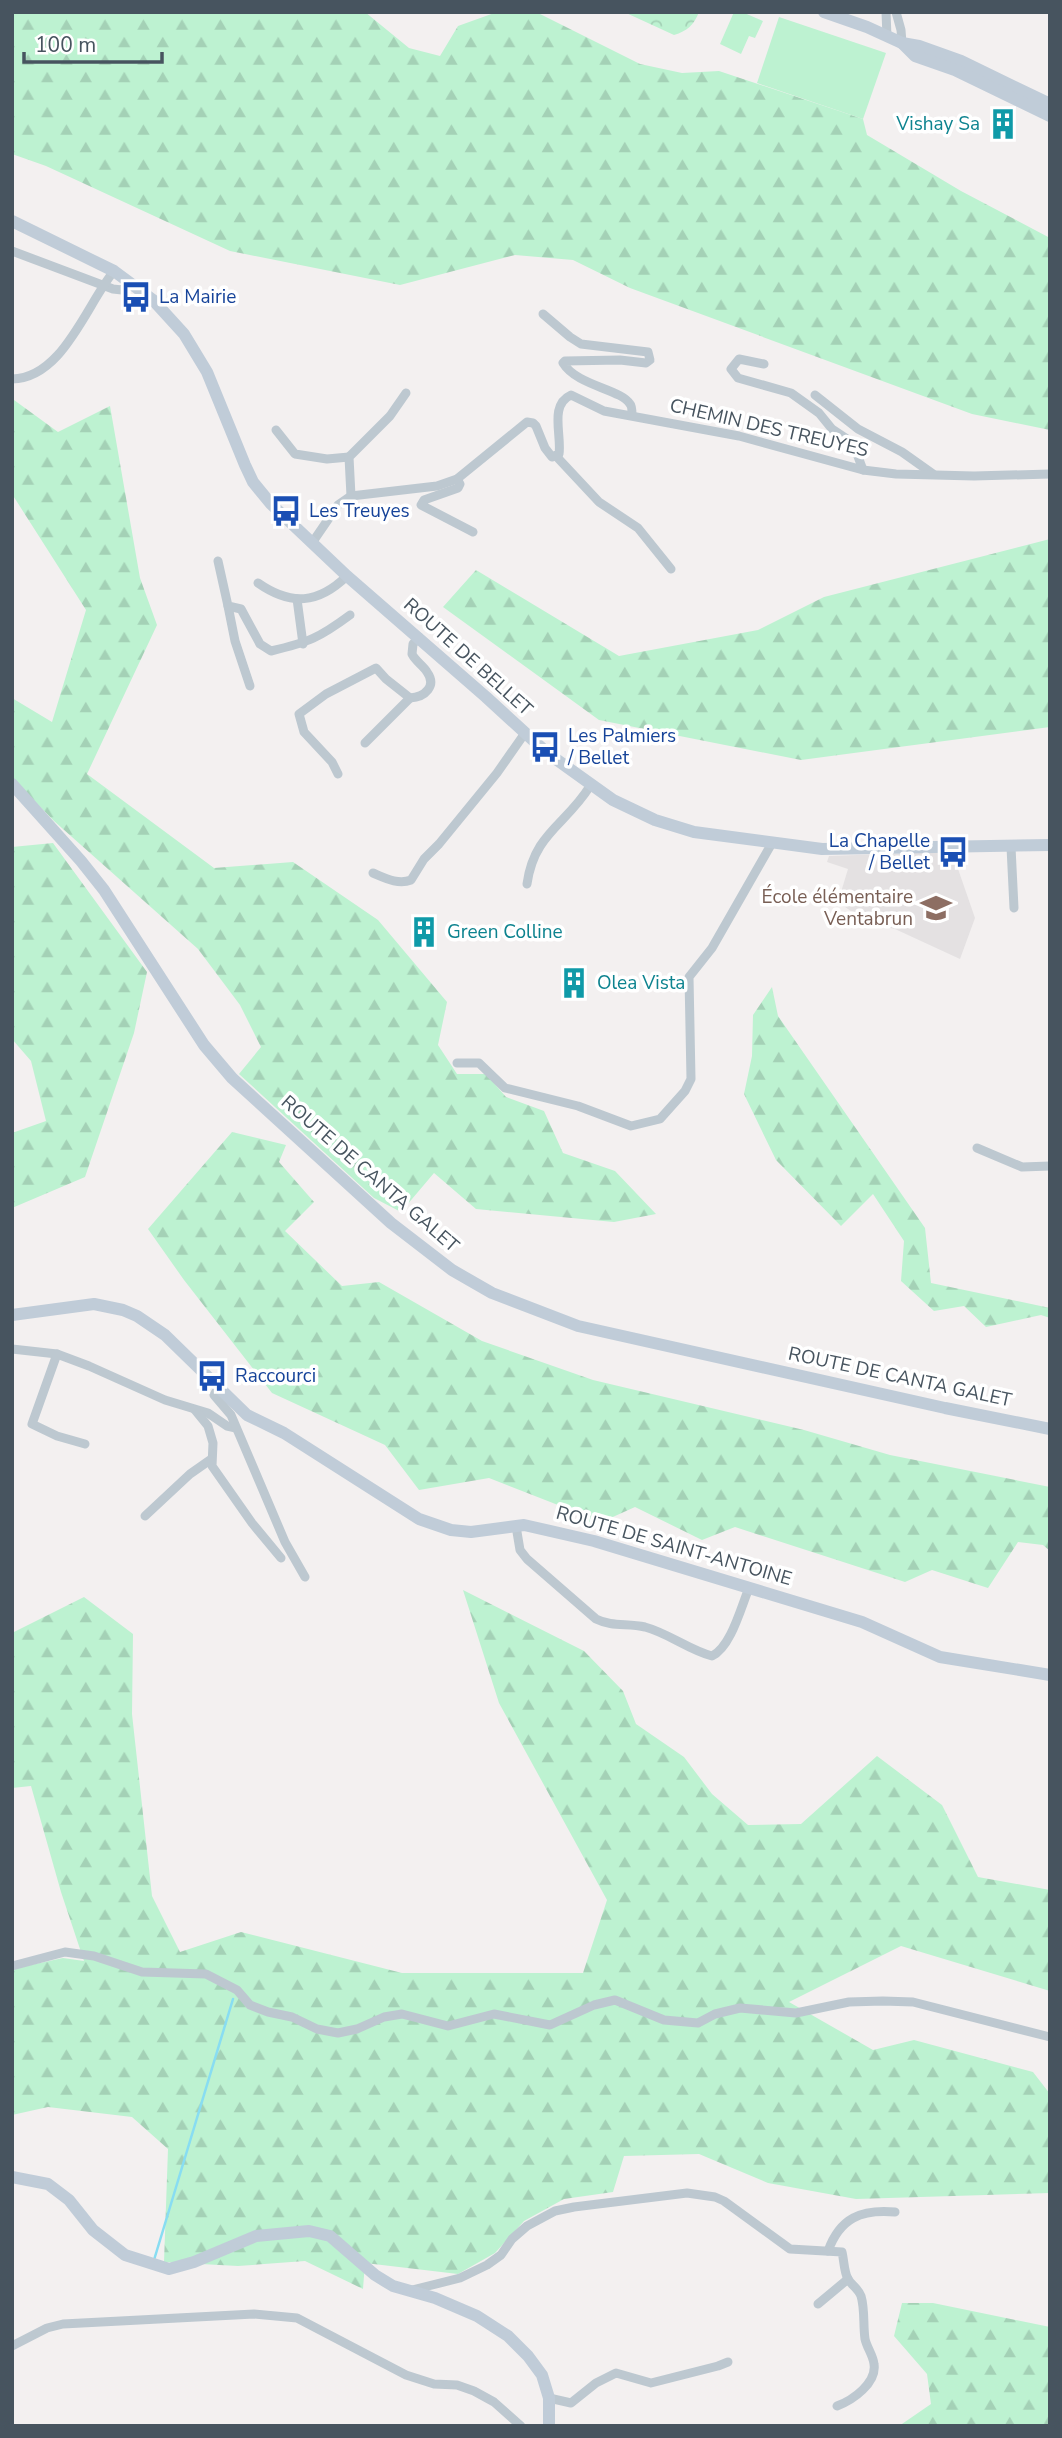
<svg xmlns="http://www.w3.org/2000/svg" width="1062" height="2438" font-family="'Nunito Sans',sans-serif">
<defs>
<pattern id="forest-firs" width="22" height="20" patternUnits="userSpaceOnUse" patternTransform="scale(1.75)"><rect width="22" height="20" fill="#bdf2d1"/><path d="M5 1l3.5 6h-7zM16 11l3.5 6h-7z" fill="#a4d1b6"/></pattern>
<pattern id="park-crowns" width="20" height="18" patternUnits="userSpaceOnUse" patternTransform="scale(1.75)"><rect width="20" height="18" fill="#bdf2d1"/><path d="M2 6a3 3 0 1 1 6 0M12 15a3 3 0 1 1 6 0" fill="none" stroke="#a4d1b6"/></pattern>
</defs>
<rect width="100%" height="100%" fill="#f3f0f0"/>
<path fill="#e4e1e2" d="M 940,852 L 957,866 L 975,918 L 960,959 L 895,929 L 868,923 L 838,902 L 848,869 L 827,862 L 829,856 Z"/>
<g fill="url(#forest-firs)">
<path d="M 12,12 L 365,12 L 409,48 L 440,56 L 458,26 L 497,12 L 536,12 L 640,64 L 682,73 L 719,71 L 863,119 L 867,135 L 961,191 L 1050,238 L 1050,430 L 972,414 L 630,288 L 573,260 L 515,255 L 400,285 L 230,251 L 46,166 L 12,154 Z"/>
<path d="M 14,400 L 58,432 L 110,406 L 140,578 L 157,625 L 87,774 L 214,868 L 293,862 L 378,920 L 447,1002 L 438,1045 L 457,1074 L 486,1074 L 506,1097 L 544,1111 L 563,1153 L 615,1171 L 656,1214 L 614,1222 L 476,1209 L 434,1173 L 401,1212 L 374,1198 L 239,1074 L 261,1047 L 240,1005 L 198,949 L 54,821 L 12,778 L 12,698 L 52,722 L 86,610 L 12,494 Z"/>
<path d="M 1050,539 L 1050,727 L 801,760 L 599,720 L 443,607 L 476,570 L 619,656 L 758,630 L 824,597 Z"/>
<path d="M 53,843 L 147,972 L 134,1033 L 85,1177 L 12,1208 L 12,1133 L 46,1121 L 31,1061 L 12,1039 L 12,847 Z"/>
<path d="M 772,987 L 778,1016 L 925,1228 L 931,1283 L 1050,1308 L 1050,1318 L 1041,1315 L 986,1327 L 964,1306 L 934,1311 L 901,1281 L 904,1241 L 873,1194 L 841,1226 L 776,1160 L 744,1094 L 752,1056 L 753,1015 Z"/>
<path d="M 232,1132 L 286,1145 L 279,1162 L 314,1202 L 285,1231 L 342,1286 L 379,1282 L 482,1341 L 593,1380 L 804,1430 L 890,1455 L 1050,1487 L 1050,1551 L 1043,1545 L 1018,1542 L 988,1588 L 932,1570 L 905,1582 L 735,1527 L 702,1540 L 635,1507 L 595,1525 L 558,1505 L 489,1478 L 419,1490 L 385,1445 L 272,1393 L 184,1280 L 148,1229 Z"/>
<path d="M 463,1590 L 584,1651 L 623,1691 L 636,1724 L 684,1757 L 712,1794 L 748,1825 L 801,1824 L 877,1756 L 942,1805 L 978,1877 L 1050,1890 L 1050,1991 L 901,1946 L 789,2002 L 873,2050 L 914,2040 L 1033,2072 L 1050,2094 L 1050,2193 L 856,2199 L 768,2183 L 699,2154 L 624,2156 L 613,2192 L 564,2199 L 524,2221 L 495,2253 L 458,2274 L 365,2263 L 363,2289 L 305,2261 L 238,2266 L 164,2262 L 168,2149 L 132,2117 L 48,2107 L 12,2115 L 12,1969 L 63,1958 L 84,1961 L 61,1892 L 31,1786 L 12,1788 L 12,1633 L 84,1597 L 133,1634 L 132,1714 L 152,1896 L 180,1952 L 241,1932 L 402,1973 L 583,1973 L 607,1900 L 499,1703 Z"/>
<path d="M 902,2303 L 933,2303 L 1050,2327 L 1050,2426 L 899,2426 L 931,2404 L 927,2374 L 894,2336 Z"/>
</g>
<path fill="url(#park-crowns)" d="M 624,12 L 699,12 C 694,25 687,31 674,35 Z"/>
<g fill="#bdf2d1">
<path d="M 734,12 L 742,12 L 763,21 L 755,38 L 749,36 L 741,54 L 720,44 Z"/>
<path d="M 779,17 L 886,53 L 863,119 L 757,83 Z"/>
</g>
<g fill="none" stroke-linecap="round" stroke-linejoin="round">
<path stroke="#88ddf2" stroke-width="2.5" d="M 154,2260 L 233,1999"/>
<g stroke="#bdc8d0" stroke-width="9">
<path d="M 886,12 L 887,37"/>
<path d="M 896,12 L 901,30 L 902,43"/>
<path d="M 12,251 L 113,289 L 122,290 L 130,283"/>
<path d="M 543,314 L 570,337 L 581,344 L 648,352 L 650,360 L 646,363 L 620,360 L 565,361 L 563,363 C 577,386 621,389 630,404 C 632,406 632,412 632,415"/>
<path d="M 764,364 L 739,359 L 731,369 L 738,378 L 791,393 L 819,413 L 832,429 L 853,443 L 863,470"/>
<path d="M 12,379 C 63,378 86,305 114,271"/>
<path d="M 815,395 L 858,429 L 902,452 L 933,474"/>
<path d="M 276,430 L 295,454 L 327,459 L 349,457"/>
<path d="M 556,456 L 599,502 L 638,528 L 671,569"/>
<path d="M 457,479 L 460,484 L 458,488 L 424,500 L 421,505 L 473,532"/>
<path d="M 351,496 L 349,457 L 390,416 L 406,393"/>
<path d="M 312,543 L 338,505 L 351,496 L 437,486 L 457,479 L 527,422 L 533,423 L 536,426 L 545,448 L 552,457 L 559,454 C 562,435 549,405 571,395 L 604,411 L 739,436 L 863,470 L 896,474 L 974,476 L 1050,474"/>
<path d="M 218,561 L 228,606 L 241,609 L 260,644 L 271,651 C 309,642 319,638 350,615"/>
<path d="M 258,583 C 291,606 318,604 347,576"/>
<path d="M 297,599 L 303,644"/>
<path d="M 228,606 L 235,641 L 250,686"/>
<path d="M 365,743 L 410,698"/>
<path d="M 338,774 L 332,762 L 304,732 L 299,714 L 326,694 L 376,668 L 386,679 L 410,698 C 425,697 437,686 427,672 C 423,665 416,662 412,654 L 413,644 L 419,637"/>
<path d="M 1011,847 L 1014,908"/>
<path d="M 373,873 C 385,878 398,885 411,880 L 424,859 L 439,844 L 497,773 L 525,733"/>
<path d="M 527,884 C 534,833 566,825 590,786"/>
<path d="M 457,1063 L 479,1063 L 505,1088 L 578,1106 L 631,1126 L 660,1119 L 685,1091 L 691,1079 L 689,977 L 712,948 L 772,843"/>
<path d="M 977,1148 L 1022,1167 L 1050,1166"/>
<path d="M 12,1349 L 57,1354 L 89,1366 L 165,1400 L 208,1413 L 227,1426 L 236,1428"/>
<path d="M 57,1354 L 32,1424 L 57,1436 L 85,1444"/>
<path d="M 218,1388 L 214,1395 L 231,1415 L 285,1542 L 305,1577"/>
<path d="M 195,1410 L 208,1426 L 213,1443 L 212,1466 L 252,1523 L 281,1558"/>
<path d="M 145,1516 L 190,1474 L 210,1460"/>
<path d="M 516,1526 L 520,1550 L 527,1559 L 596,1619 C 612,1627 627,1623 645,1627 C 668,1633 689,1650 712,1656 C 731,1647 741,1607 749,1588"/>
<path d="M 12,1966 L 65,1952 L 94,1956 L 142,1972 L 206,1974 L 237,1990 L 250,2005 L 268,2012 L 292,2017 L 317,2029 L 338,2033 L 357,2029 L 384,2017 L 402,2014 L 448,2026 L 494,2014 L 550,2025 L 594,2005 L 615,2000 L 664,2020 L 698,2023 L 715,2014 L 740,2008 L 796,2013 L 849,2002 L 883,2001 L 913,2002 L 1050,2037"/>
<path d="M 828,2251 C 840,2218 861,2209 895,2212"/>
<path d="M 412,2290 L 460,2278 L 487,2265 L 501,2255 L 512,2239 L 527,2226 L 555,2211 L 574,2207 L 687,2193 L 715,2197 L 724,2201 L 790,2249 L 842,2252 C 844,2260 844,2272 848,2279 C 851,2285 858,2288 861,2296 C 865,2309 863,2325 865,2339 C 867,2348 873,2355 874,2364 C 877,2383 853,2400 837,2406"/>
<path d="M 818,2304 L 848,2279"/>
<path d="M 12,2346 L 47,2328 L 63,2324 L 254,2314 L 297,2318 L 406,2375 L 434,2384 L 457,2385 L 474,2391 L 494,2402 L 521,2426"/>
<path d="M 549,2398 L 571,2403 L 596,2383 L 616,2373 L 651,2383 L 718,2366 L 728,2362"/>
</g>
<g stroke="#c0ccd8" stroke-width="12">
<path d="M 824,12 L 867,27 L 902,43 L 919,46 L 961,61 L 1050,104"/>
<path d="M 902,43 L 915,56 L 955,70 L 1050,116"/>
<path d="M 12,221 L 114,271 L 153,300 L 184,334 L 207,372 L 245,465 L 253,482 L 271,504 L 347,576 L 486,697 L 546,752 L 613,800 L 655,820 L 694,832 L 822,849 L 1050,845"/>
<path d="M 12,784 L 81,861 L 104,890 L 204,1045 L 232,1078 L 391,1223 L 452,1270 L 492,1293 L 578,1326 L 945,1408 L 1050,1429"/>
<path d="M 12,1315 L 94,1304 L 123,1310 L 137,1316 L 165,1335 L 247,1415 L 284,1433 L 419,1519 L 451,1530 L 471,1532 L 524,1525 L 594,1541 L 862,1622 L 940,1657 L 1050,1675"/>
<path d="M 12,2177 L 48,2184 L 69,2200 L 93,2230 L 125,2255 L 169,2269 L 194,2262 L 256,2236 L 309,2231 L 330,2236 L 375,2275 L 393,2286 L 435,2298 L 477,2316 L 508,2336 L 528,2356 L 542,2375 L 549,2398 L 549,2426"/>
</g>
</g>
<defs>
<symbol id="building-bare" viewBox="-9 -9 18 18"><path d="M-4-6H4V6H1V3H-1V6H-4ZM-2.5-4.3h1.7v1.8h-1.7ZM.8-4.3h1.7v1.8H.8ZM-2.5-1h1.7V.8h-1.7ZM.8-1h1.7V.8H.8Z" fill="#0f9aa8" stroke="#fff" stroke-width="2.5" paint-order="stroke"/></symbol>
<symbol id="bus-bare" viewBox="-9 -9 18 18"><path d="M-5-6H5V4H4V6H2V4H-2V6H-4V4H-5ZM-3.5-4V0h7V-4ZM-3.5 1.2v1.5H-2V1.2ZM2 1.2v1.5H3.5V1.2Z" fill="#1a4fb4" stroke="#fff" stroke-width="2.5" paint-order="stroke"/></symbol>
<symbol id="school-bare" viewBox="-9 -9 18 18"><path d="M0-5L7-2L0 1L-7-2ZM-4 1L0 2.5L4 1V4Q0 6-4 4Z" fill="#8d6e63" stroke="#fff" stroke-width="2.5" paint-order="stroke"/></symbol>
</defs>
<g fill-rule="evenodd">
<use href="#building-bare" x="981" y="102" width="44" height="44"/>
<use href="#bus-bare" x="114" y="275" width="44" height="44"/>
<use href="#bus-bare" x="264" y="489" width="44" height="44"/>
<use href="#bus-bare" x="523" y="725" width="44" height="44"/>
<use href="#bus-bare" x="931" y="830" width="44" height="44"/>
<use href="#school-bare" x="914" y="886" width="44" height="44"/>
<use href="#building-bare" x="402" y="910" width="44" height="44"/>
<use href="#building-bare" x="552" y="961" width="44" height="44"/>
<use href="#bus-bare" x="190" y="1354" width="44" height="44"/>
</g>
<g text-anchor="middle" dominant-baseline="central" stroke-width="7" stroke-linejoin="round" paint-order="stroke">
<g font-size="19" fill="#0d838f" stroke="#fff" text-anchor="start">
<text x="980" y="124" text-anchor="end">Vishay Sa</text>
<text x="447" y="932">Green Colline</text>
<text x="597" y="983">Olea Vista</text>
</g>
<g font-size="19" fill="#164399" stroke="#fff" text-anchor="start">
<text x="159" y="297">La Mairie</text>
<text x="309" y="511">Les Treuyes</text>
<text x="568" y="736">Les Palmiers<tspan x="568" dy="22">/ Bellet</tspan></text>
<text x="930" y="841" text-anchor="end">La Chapelle<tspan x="930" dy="22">/ Bellet</tspan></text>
<text x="235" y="1376">Raccourci</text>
</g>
<g font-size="19" fill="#47545f" stroke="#fff">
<text transform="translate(769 428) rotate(13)">CHEMIN DES TREUYES</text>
<text transform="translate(468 657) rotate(42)">ROUTE DE BELLET</text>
<text transform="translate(370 1174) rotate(41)">ROUTE DE CANTA GALET</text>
<text transform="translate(900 1377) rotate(12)">ROUTE DE CANTA GALET</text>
<text transform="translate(674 1546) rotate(16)">ROUTE DE SAINT-ANTOINE</text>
</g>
<g font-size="19" fill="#785e54" stroke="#fff" text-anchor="end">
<text x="913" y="897">École élémentaire<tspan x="913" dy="22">Ventabrun</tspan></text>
</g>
</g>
<rect width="1062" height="2438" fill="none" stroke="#47545f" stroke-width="28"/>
<path d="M24 52v10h138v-10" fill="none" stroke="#47545f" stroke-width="3.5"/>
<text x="35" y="52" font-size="21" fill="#47545f" stroke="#ffffff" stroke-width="5" paint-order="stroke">100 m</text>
</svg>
